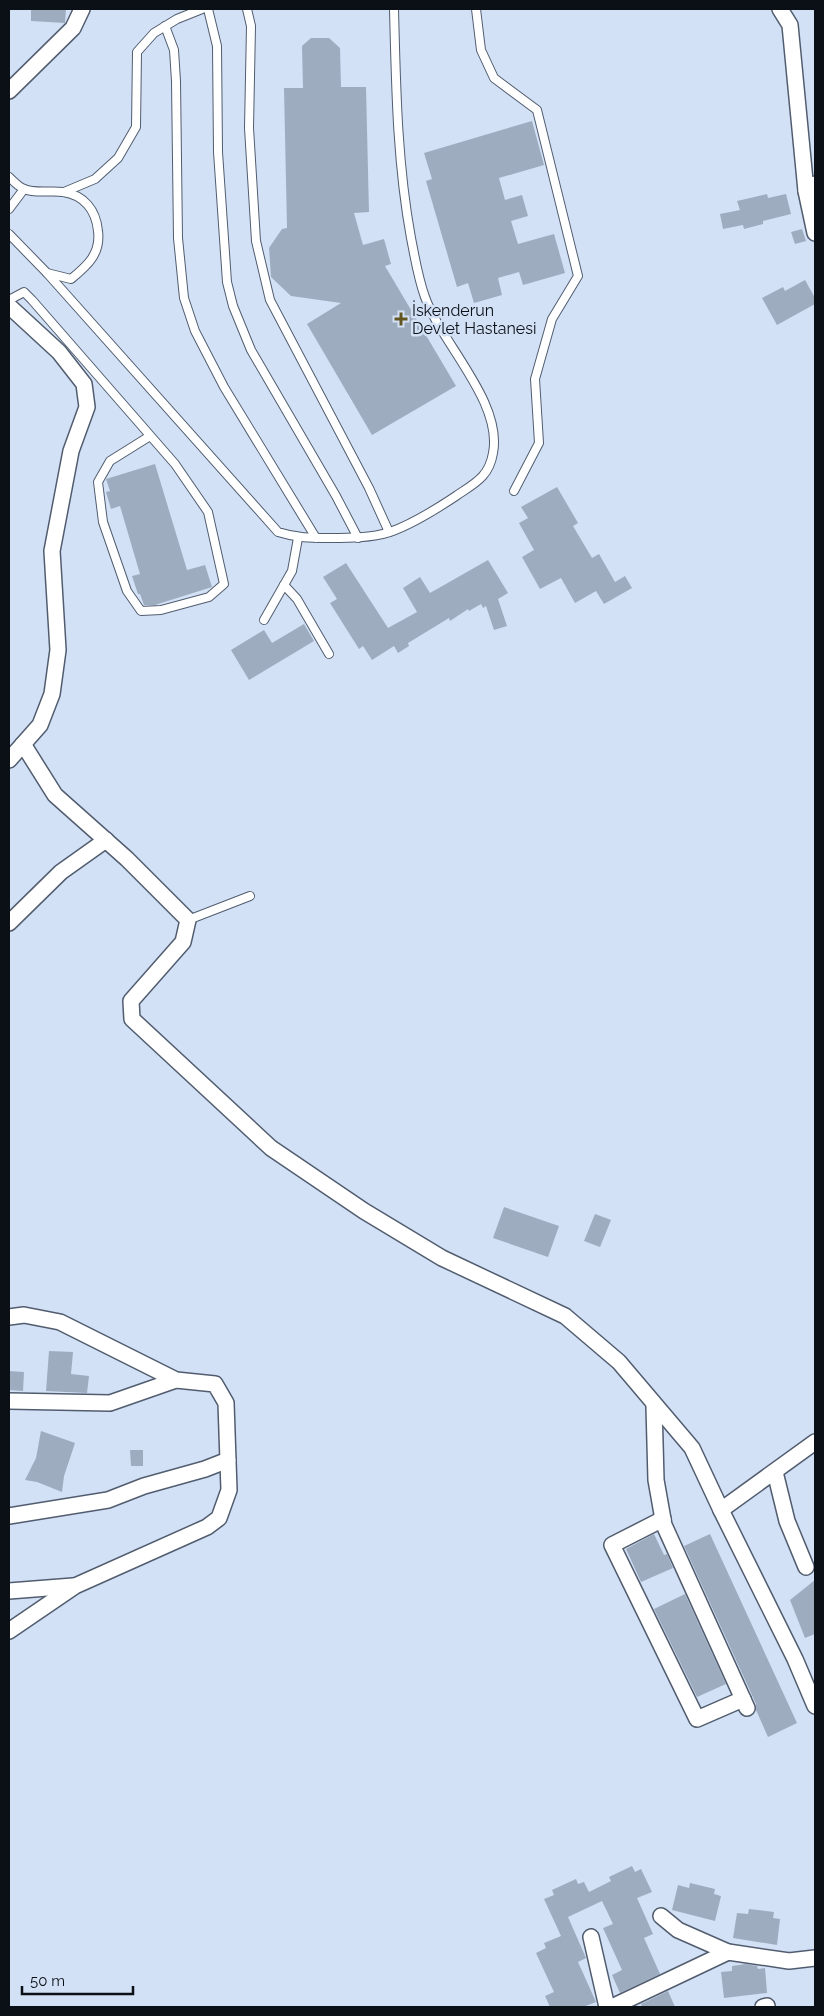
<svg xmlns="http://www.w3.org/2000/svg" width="824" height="2016" font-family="Raleway,sans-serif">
<rect width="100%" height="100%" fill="#d3e1f6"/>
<g fill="#9eacc0">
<path d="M 31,9 L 66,9 L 65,23 L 31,21 Z"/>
<path d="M 311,38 L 329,38 L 340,48 L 341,87 L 366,87 L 369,212 L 354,213 L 363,245 L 384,239 L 391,264 L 385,266 L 456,386 L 372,435 L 307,324 L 341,303 L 291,296 L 271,277 L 269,248 L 282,229 L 287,228 L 284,88 L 303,88 L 302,46 Z"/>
<path d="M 532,121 L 544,165 L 499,178 L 505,200 L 522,195 L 528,216 L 511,221 L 518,244 L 554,234 L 565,273 L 523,285 L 519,272 L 498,278 L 502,295 L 474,303 L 468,283 L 457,287 L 426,181 L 432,179 L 424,153 Z"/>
<path d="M 767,194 L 768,198 L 786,194 L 791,214 L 763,221 L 763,224 L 744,229 L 743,225 L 723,229 L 720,214 L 740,210 L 737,201 Z"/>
<path d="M 802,229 L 806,241 L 795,244 L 791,232 Z"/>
<path d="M 805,280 L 815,298 L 815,304 L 777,325 L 762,298 L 783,287 L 785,291 Z"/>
<path d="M 155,464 L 187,570 L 205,565 L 212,587 L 155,605 L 144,605 L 140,594 L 138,594 L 132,576 L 140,574 L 120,506 L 111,509 L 106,492 L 110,491 L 106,479 Z"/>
<path d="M 557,487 L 578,523 L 573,526 L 592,558 L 599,554 L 615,582 L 625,576 L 632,588 L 604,604 L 596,591 L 575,603 L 561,578 L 540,589 L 522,557 L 534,550 L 519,523 L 528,518 L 521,507 Z"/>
<path d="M 488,560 L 508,593 L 498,599 L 507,626 L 494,630 L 486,606 L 483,608 L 481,604 L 469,611 L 468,609 L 450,621 L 449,618 L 408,643 L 409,646 L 398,653 L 394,646 L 372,660 L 363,646 L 359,649 L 330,603 L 337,599 L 323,577 L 346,563 L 388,628 L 417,612 L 403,588 L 420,577 L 430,593 Z"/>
<path d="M 304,624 L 314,641 L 249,680 L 231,650 L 264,630 L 272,643 Z"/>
<path d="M 504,1207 L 559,1226 L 548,1257 L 493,1238 Z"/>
<path d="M 595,1214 L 611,1220 L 600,1247 L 584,1241 Z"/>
<path d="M 49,1351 L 73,1352 L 71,1374 L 89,1376 L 87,1393 L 46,1391 Z"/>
<path d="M 9,1371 L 24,1372 L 23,1391 L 9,1390 Z"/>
<path d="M 41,1431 L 75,1443 L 64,1476 L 62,1492 L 37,1482 L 25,1480 L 36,1458 Z"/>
<path d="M 130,1450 L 143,1450 L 143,1466 L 131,1466 Z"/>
<path d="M 654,1534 L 664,1555 L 667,1554 L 673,1568 L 641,1582 L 626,1549 Z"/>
<path d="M 710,1534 L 797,1723 L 768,1737 L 756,1710 L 756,1704 L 684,1546 Z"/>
<path d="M 815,1580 L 815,1634 L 805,1638 L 790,1600 Z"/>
<path d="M 685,1594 L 726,1684 L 697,1697 L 654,1609 Z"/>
<path d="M 632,1866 L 635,1872 L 641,1869 L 652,1892 L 637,1898 L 653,1934 L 644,1938 L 660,1974 L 620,1993 L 612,1975 L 622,1970 L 603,1928 L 613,1924 L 602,1901 L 568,1917 L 586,1958 L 578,1962 L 596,2002 L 583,2007 L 550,2007 L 545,1996 L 554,1992 L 536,1953 L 546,1948 L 544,1943 L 561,1936 L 544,1899 L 554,1895 L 552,1890 L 576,1879 L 578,1884 L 584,1882 L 589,1892 L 611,1881 L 609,1877 Z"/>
<path d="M 690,1883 L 715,1889 L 714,1894 L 721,1896 L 715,1921 L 672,1910 L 678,1885 L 689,1888 Z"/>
<path d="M 749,1909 L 774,1912 L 773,1918 L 780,1919 L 777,1945 L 733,1938 L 737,1913 L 748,1914 Z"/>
<path d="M 746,1964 L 757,1966 L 758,1969 L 765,1968 L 767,1993 L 724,1998 L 721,1972 L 732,1971 L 732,1966 Z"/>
<path d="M 668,1991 L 675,2007 L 642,2007 L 641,2004 Z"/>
</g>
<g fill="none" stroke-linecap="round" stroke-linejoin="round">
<defs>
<g id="lane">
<path d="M 208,9 L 217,46 L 218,152 L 227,282 L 233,306 L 251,350 L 336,496 L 358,538"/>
<path d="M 247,9 L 251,26 L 249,128 L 256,241 L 270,300 L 369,488 L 389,532"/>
<path d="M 476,9 L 481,50 L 494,78 L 537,110 L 578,276 L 552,319 L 535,379 L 539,443 L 514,491"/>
<path d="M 165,26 L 174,50 L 176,81 L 178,238 L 184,298 L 195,331 L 224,387 L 316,538"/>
<path d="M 9,177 C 13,181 19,187 24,189 C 36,194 51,190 63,192 C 84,195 96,210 98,231 C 101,254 87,266 71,279 L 47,273 L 9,234"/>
<path d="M 64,192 L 95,179 L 118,158 L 136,127 L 137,52 L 154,33 L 177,19 L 202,9"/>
<path d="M 9,209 L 24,189"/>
<path d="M 47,273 L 278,532 C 297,538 310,538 330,538 C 349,538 371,538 390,532 C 413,524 435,510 456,496 C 475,483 489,477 493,453 C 503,402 441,343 425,297 C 418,278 415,258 411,238 C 397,162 396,86 394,9"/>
<path d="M 9,300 L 24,292 L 32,300 L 175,464 L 208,512 L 224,584 L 209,597 L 161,610 L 141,611 L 127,591 L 103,522 L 98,482 L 110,461 L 150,436"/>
<path d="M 284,585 L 297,599 L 329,654"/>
<path d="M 264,620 L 292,571 L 298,538"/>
<path d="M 188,920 L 250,896"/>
</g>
<g id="street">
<path d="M 780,9 L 790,25 L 806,191 L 815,184"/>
<path d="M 9,91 L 73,28 L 82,9"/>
<path d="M 806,191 L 815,233"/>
<path d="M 9,306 L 59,352 L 84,384 L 87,407 L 71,451 L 52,551 L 58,650 L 52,694 L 40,725 L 9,760"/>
<path d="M 23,744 L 55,795 L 127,859 L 188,920 L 183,942 L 131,1001 L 132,1019 L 271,1148 L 364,1211 L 442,1258 L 565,1316 L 619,1362 L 692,1448 L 721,1510 L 795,1659 L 815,1706"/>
<path d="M 9,923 L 61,872 L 106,840"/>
<path d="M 9,1317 L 24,1315 L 60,1322 L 176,1380 L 215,1384 L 226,1403 L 229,1490 L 219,1518 L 207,1527 L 75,1586 L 9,1631"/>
<path d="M 9,1401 L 110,1403 L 176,1380"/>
<path d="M 654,1406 L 656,1480 L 664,1525 L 747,1708"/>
<path d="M 775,1472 L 787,1521 L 806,1567"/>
<path d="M 721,1510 L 815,1442"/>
<path d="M 9,1516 L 108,1500 L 144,1486 L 205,1469 L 228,1460"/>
<path d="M 663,1519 L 612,1545 L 697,1719 L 743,1699"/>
<path d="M 9,1591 L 73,1586"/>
<path d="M 661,1916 L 678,1930 L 728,1952 L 789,1961 L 815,1958"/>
<path d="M 591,1937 L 607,2007"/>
<path d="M 612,2007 L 728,1952"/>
<path d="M 763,2007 L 767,2006"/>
</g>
</defs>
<use href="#lane" stroke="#515d6f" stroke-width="10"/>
<use href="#street" stroke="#515d6f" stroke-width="18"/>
<use href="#lane" stroke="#fff" stroke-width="8"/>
<use href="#street" stroke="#fff" stroke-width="15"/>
</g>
<path fill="#635522" stroke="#d3e1f6" stroke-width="2" d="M398.5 311.5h5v5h5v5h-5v5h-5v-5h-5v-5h5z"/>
<g text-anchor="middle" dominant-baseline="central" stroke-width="5" stroke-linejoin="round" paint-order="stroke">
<g font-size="16" fill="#0b1016" stroke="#d3e1f6" text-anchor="start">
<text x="412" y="310">İskenderun<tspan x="412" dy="18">Devlet Hastanesi</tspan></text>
</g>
</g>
<rect width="824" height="2016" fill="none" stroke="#0b1016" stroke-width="20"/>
<path d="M22 1986v8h111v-8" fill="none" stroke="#0b1016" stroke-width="2.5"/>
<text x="30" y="1986" font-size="15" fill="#0b1016" stroke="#d3e1f6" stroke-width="4" paint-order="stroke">50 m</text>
</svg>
